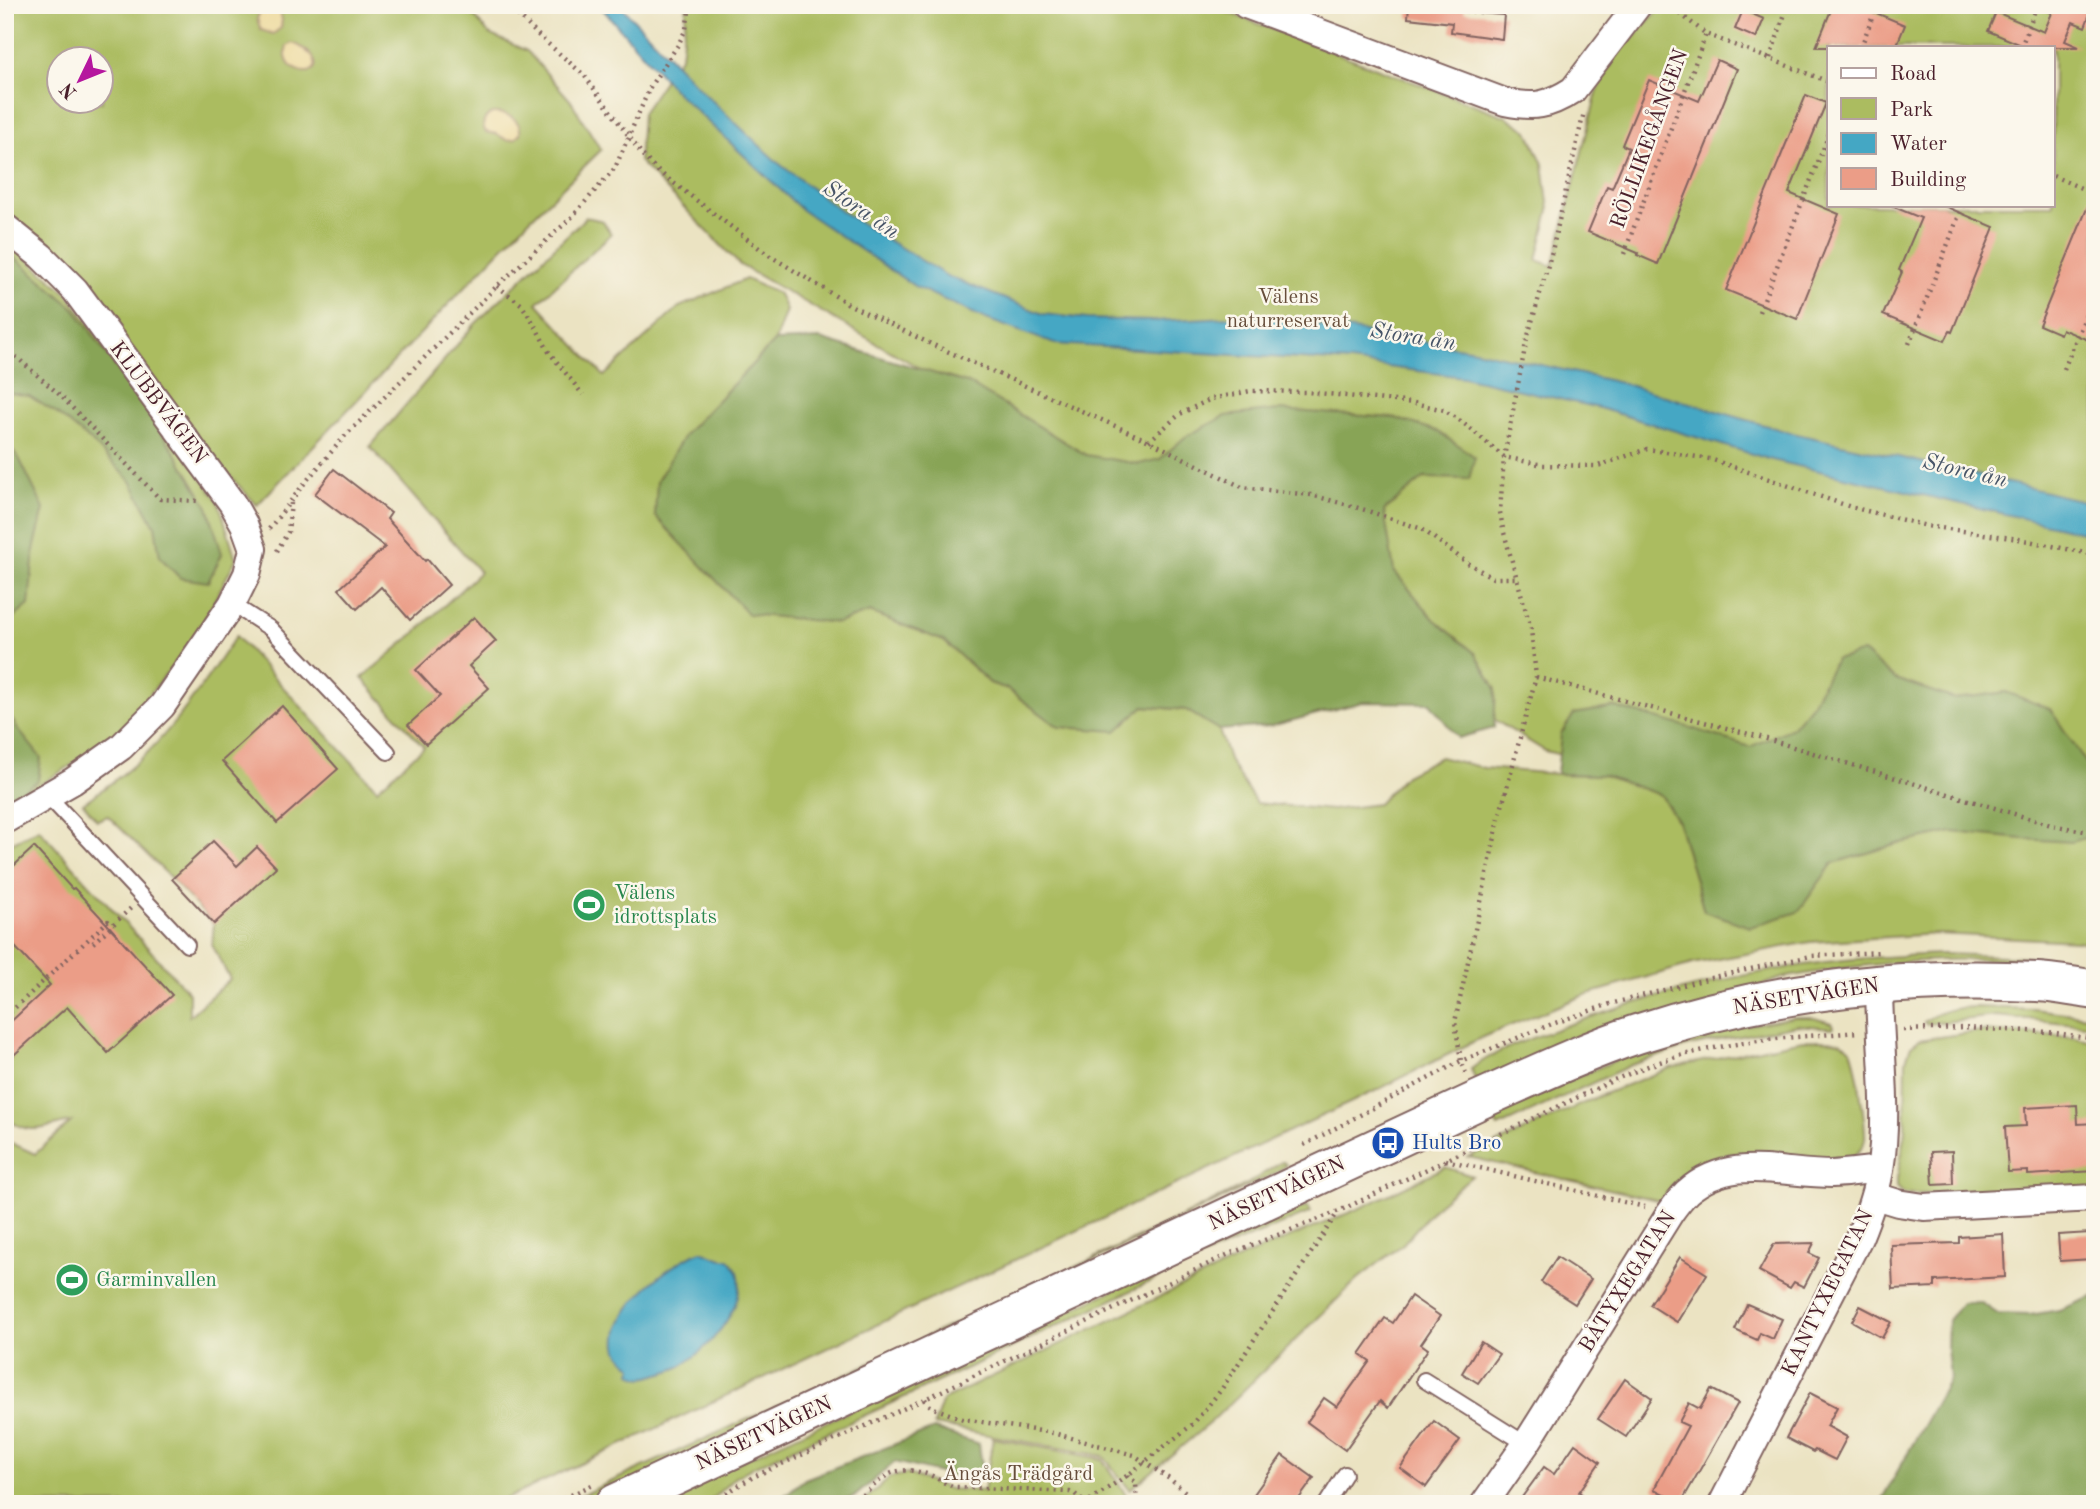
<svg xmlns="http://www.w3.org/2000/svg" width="2100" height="1509" font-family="'Old Standard TT',serif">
<rect width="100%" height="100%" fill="#fbf7ec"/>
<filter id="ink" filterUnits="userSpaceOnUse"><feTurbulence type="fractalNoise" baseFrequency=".0143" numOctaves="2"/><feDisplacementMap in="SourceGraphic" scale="14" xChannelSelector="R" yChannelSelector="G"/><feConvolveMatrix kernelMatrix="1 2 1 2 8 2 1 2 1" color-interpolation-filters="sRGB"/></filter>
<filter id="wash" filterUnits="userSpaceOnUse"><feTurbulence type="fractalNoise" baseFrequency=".00686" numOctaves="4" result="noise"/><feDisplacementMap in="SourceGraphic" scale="28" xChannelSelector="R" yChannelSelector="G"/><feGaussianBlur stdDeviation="1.57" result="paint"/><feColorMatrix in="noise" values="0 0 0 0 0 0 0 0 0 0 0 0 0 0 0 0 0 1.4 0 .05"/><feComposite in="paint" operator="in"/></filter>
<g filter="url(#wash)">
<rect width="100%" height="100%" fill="#ebe3c2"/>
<g fill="#abbc60" stroke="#7a6e46" stroke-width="2" fill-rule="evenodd">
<path d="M 5,5 L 465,5 L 489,34 L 527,51 L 571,101 L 601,150 L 524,225 L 257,505 L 225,471 L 54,254 L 5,214 ZM 60,60 L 102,60 L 102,102 L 60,102 Z"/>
<path d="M 687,5 L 1208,5 L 1507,117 L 1528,131 L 1543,164 L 1549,210 L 1537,260 L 1553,266 L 1597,92 L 1615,57 L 1663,5 L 2095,5 L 2095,944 L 2077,941 L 1937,934 L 1810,942 L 1692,964 L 1585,995 L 1485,1036 L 1375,1091 L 495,1504 L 5,1504 L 5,1140 L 35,1154 L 71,1122 C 46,1126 29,1138 5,1117 L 5,846 L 39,829 L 189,993 L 189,1016 L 230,979 L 212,945 L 214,924 L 172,879 L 108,816 L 97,820 L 83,803 C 105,788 128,772 147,753 C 182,718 208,676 236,636 L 377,789 L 424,747 L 362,678 L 415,633 L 480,572 L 370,447 L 475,324 L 586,217 L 603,221 L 611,234 L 537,303 L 604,376 L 679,307 L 746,279 L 779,294 L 786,310 L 775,341 L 685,434 L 806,618 L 838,623 L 869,612 L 944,641 L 990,683 L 1007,689 L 1059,727 L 1144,706 L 1186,710 L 1219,730 L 1230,762 L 1256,803 L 1332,810 L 1378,804 L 1405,775 L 1440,757 L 1484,768 L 1557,774 L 1603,775 L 1661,795 L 1678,822 L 1704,911 L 1798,912 L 1833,863 L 1908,841 L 1545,751 L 970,397 L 740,265 L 639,161 L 642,113 L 681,56 ZM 1829,47 L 2053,47 L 2053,205 L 1829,205 Z"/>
<path d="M 5,240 L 67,293 L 218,500 L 236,559 L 196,637 L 114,739 L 5,806 Z"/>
<path d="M 1943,954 L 2031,957 L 2095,965 L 2095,970 C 1992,952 1883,959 1782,978 L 1478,1086 L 1471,1069 C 1498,1048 1536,1037 1568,1025 C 1651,996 1738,973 1826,962 C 1864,957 1904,956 1943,954 Z"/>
<path d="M 1975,1007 L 2034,1009 L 2095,1017 L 2095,1026 L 1996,1016 L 1927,1024 L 1924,1022 C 1939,1010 1956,1008 1975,1007 Z"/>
<path d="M 1795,1017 L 1810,1017 L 1832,1023 L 1834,1026 L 1833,1028 L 1798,1025 L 1689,1046 L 1631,1065 L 1498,1127 L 1490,1115 L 1630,1054 L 1718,1030 Z"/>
<path d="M 1981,1031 L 2075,1037 L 2095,1041 L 2095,1193 L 1904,1194 L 1897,1187 L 1897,1178 L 1905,1137 L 1906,1060 L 1911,1046 L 1919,1040 Z"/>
<path d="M 1803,1040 C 1817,1041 1840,1037 1850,1048 C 1856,1055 1866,1127 1865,1139 C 1864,1148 1856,1155 1849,1160 C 1824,1157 1799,1155 1774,1154 C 1719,1151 1694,1154 1661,1201 L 1468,1157 L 1599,1096 L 1670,1068 Z"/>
<path d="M 1283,1161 L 1286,1165 L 1274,1174 L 583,1504 L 562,1504 L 847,1374 L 1186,1215 L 1247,1184 Z"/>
<path d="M 1445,1167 L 1472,1176 L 1437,1205 L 1403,1244 L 1358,1279 L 1213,1420 L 1130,1490 L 1103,1456 L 934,1425 L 943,1400 L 1243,1257 L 1365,1206 Z"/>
<path d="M 1308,1206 L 1311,1212 L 1213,1252 L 989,1358 L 755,1466 L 734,1478 L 707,1504 L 647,1504 L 1271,1218 Z"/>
<path d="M 993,1438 L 1102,1459 L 1128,1498 L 1128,1504 L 860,1504 L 890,1477 L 908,1474 L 949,1489 L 984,1491 Z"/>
</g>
<g fill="#88a456" stroke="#696240" stroke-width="2">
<path d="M 5,249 L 75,309 L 175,452 L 208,507 L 222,554 L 208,582 L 180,578 L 160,557 L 155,526 L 131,481 L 92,442 L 56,413 L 29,396 L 5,392 Z"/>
<path d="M 820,339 L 970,384 L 1086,455 L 1139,464 L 1160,459 L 1185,437 L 1225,416 L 1279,410 L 1395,418 L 1437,431 L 1475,457 L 1469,479 L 1424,478 L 1384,511 L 1394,571 L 1434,619 L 1476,654 L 1496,689 L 1494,728 L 1458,738 L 1430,703 L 1363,702 L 1271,726 L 1219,730 L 1186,710 L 1144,706 L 1116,731 L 1059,727 L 1007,689 L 990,683 L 944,641 L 870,612 L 838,623 L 748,614 L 655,516 L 657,481 L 685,434 L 775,341 Z"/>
<path d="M 5,441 L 19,458 L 44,509 L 34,550 L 29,605 L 5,625 Z"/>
<path d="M 1863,652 L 1895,679 L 1955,699 L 2006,692 L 2050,709 L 2095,776 L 2095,835 L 2072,842 L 2022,839 L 1953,832 L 1901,843 L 1833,863 L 1798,912 L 1750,927 L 1704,911 L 1678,822 L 1661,795 L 1603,775 L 1557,774 L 1561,734 L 1574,714 L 1615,707 L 1688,727 L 1750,747 L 1792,728 L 1812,704 L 1835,660 Z"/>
<path d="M 5,708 L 18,729 L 41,758 L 38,781 L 5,801 Z"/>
<path d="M 2095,1296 L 2095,1504 L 1879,1504 L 1950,1378 L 1947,1349 L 1948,1320 L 1962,1303 L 1980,1302 L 1998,1314 L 2030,1315 L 2059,1310 Z"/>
<path d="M 934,1429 L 979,1444 L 983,1473 L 972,1481 L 895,1462 L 854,1497 L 833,1504 L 774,1504 L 805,1479 Z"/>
</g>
<g fill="#eeda9e" stroke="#9c7c64" stroke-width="2">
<path d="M 267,5 L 277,5 L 282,19 L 281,28 L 273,34 L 261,30 L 257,19 L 261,8 Z"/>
<path d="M 292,43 C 300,45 305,49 311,55 C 331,80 277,78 287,46 Z"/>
<path d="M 492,113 C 506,112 522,119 520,134 L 515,139 L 507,140 L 496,134 L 486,132 C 480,125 485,116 492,113 Z"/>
</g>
<g fill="#44a7c4" stroke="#476378" stroke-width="2">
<path d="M 599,5 L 620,5 L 703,92 L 777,162 L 841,211 L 947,276 L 1043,314 L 1087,319 L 1153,321 L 1247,316 L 1346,329 L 1475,350 L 1621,383 L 1788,432 L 1969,473 L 2095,504 L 2095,535 L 1772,460 L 1599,408 L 1463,377 L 1350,362 L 1055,344 L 986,319 L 916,287 L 802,210 L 677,93 Z"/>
<path d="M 701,1251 L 722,1259 L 729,1259 C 732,1263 736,1268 738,1272 C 748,1307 705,1354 677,1368 C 671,1371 663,1373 656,1375 C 646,1378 640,1380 632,1373 L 633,1368 C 627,1360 618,1356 617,1346 C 612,1308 670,1263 701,1251 Z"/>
</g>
<g id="blocks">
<g fill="#eb9d87">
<path d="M 1409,5 L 1465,5 L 1464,12 L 1504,15 L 1502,39 L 1451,32 L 1452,23 L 1408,18 Z"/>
<path d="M 1833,5 L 1857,5 L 1905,25 L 1896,47 L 1816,47 Z"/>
<path d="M 2035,5 L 2080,5 L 2091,11 L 2085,27 L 2073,22 L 2065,41 L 2079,47 L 2026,47 L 1988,31 L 1996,12 L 2044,32 L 2052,13 Z"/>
<path d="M 1743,10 L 1764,19 L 1756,38 L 1735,29 Z"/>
<path d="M 1717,60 L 1737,69 L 1658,264 L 1637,255 L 1638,253 L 1588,232 L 1607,186 L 1612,188 L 1629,148 L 1622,145 L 1649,80 L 1699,101 Z"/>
<path d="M 1806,95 L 1826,103 L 1789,193 L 1839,214 L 1797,319 L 1726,290 Z"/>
<path d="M 2095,189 L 2095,343 L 2062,329 L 2060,334 L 2039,325 Z"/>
<path d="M 1889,205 L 1942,205 L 1994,227 L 1952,332 L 1950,331 L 1945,341 L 1883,315 L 1902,272 L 1899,270 L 1921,218 Z"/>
<path d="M 334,469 L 391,513 L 387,519 L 425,561 L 427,559 L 449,585 L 410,620 L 381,587 L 357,609 L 339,589 L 385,547 L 315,494 Z"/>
<path d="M 474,617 L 496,641 L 469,666 L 489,688 L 426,744 L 408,725 L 440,696 L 416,670 Z"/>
<path d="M 282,706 L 338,769 L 277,823 L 222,761 Z"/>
<path d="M 213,841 L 237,866 L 257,847 L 276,867 L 214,924 L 172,879 Z"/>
<path d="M 34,847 L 72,889 L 74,888 L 172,995 L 108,1053 L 67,1007 L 5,1063 L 5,1027 L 50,985 L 5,936 L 5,874 Z"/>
<path d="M 2077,1105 L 2078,1124 L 2095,1123 L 2095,1171 L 2028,1175 L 2028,1171 L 2008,1172 L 2005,1127 L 2026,1126 L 2025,1108 Z"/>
<path d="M 1952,1151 L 1953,1184 L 1933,1185 L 1931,1152 Z"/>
<path d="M 2090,1233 L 2092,1259 L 2060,1261 L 2058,1235 Z"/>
<path d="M 2003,1234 L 2005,1277 L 1935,1281 L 1935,1287 L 1893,1289 L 1891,1245 L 1959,1243 L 1959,1237 Z"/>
<path d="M 1814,1243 L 1809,1253 L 1819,1258 L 1804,1287 L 1794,1282 L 1790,1288 L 1759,1271 L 1774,1244 Z"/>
<path d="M 1557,1257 L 1591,1279 L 1575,1304 L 1541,1282 Z"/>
<path d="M 1680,1257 L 1707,1274 L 1677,1322 L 1650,1305 Z"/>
<path d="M 1411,1296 L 1440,1316 L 1421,1344 L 1428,1349 L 1388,1408 L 1380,1401 L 1345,1450 L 1307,1422 L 1324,1398 L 1337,1407 L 1370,1361 L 1360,1354 L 1385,1318 L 1393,1323 Z"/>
<path d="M 1747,1304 L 1782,1319 L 1773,1339 L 1760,1333 L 1757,1340 L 1735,1330 Z"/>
<path d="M 1860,1306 L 1891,1322 L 1882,1338 L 1852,1321 Z"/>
<path d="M 1481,1342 L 1499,1354 L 1478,1383 L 1462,1373 Z"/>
<path d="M 1625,1379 L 1652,1398 L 1626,1437 L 1598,1419 Z"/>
<path d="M 1711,1389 L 1738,1403 L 1681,1503 L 1654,1489 L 1688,1426 L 1679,1422 L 1689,1403 L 1700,1409 Z"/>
<path d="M 1810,1393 L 1837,1407 L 1827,1426 L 1847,1437 L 1835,1460 L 1815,1450 L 1813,1452 L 1786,1438 Z"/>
<path d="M 1434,1421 L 1460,1440 L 1426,1487 L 1400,1468 Z"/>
<path d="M 1575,1444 L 1600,1462 L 1579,1492 L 1595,1504 L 1517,1504 L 1544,1467 L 1554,1474 Z"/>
<path d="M 1282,1455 L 1314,1478 L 1295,1504 L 1247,1504 Z"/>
</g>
</g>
</g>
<g filter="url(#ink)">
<use href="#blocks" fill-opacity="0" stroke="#826460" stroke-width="2"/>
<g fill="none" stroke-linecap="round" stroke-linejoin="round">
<defs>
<g id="lane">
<path d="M 232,604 L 271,629 L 388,752"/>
<path d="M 49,797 L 187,945"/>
<path d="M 1424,1380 L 1526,1444"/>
<path d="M 1326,1504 L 1345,1474"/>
</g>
<g id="street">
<path d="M 1246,5 L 1505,102 C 1534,108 1548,106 1573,90 L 1638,5"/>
<path d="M 5,227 L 41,256 L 75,290 L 232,503 L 244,524 L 253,549 L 247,574 L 232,604 L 162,706 L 121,747 L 73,781 L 5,820"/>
<path d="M 1875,1196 L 1898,1203 L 1924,1207 L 2095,1198"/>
<path d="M 1484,1504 L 1526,1444 L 1670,1213 C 1675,1206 1681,1198 1687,1192 C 1731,1154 1780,1174 1832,1174 C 1848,1173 1864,1171 1880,1169"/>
<path d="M 1722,1504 L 1859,1238 C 1868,1216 1876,1194 1880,1170 C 1890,1109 1879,1046 1879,985"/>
</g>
<path id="secondary" d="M 615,1504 L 1479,1100 C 1531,1077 1583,1052 1637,1034 C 1765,992 1902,975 2037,982 C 2056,983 2076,987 2095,990"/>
</defs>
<use href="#lane" stroke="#826460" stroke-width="18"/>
<use href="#street" stroke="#826460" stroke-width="30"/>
<use href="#secondary" stroke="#826460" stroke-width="42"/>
<g stroke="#826460" stroke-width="4.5" stroke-dasharray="2 5" stroke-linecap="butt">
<path d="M 508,5 L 538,35 L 584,75 L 644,157 L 658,171 L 767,254 L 850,305 L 931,344 L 1149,441 L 1242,487 L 1311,495 L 1359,508 L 1422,529 L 1466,562 L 1493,578 L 1516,578"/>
<path d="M 1669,5 L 1706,34 L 1829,82"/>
<path d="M 1861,47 L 1877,5"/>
<path d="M 2021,47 L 2037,5"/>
<path d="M 1770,58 L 1788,5"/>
<path d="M 2053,176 L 2095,194"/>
<path d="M 1624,254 L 1706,34"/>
<path d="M 497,286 L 521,304 L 533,322 L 549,352 L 583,395"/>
<path d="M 1759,312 L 1829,134"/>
<path d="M 1909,344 L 1963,205"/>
<path d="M 5,347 L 61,396 L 160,499 L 200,501"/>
<path d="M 2064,369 L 2095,293"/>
<path d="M 1149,441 L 1180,414 L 1211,399 L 1250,391 L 1308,392 L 1414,403 L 1444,410 L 1462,422 L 1504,457 L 1543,465 L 1598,466 L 1647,449 L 1710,459 L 1851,507 L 1927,526 L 2019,539 L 2095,555"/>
<path d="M 269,529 L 303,485 L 345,436 L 497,286 L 571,218 L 615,168 L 651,85 L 678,45 L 686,29 L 689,12 L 687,5"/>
<path d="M 277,551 L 288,532 L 291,503"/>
<path d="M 1536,677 L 1760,737 L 2051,825 L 2095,833"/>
<path d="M 93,943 L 132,907"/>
<path d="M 5,1017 L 108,921 L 113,925"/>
<path d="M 1903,1030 L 1963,1028 L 2049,1032 L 2095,1039"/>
<path d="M 1466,1073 L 1461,1061 L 1455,1022 L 1500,814 L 1536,677 L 1531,629 L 1503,529 L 1500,512 L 1504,457 L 1526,343 L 1552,251 L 1584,112"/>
<path d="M 1304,1145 L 1461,1061 L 1552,1024 L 1610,1004 L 1718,976 L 1811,956 L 1881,952"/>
<path d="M 1446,1160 L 1645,1207"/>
<path d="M 925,1399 L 931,1407 L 963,1419 L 1053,1433 L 1134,1455 L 1171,1480 L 1200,1504"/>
<path d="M 1128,1475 L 1136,1483 L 1137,1504"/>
<path d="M 552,1504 L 592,1485"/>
<path d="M 717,1504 L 731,1490 L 753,1477 L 925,1399 L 1229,1254 L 1339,1211 L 1614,1080 C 1629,1074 1644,1067 1660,1062 C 1723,1041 1793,1037 1860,1032"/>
<path d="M 852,1504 C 883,1481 888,1461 930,1475 C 939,1479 946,1485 956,1487 L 1070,1492 L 1075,1494 L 1085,1503"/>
<path d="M 1084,1504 L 1128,1475 L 1193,1424 L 1221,1390 L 1338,1212"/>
</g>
<use href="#lane" stroke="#fff" stroke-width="14"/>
<use href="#street" stroke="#fff" stroke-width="26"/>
<use href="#secondary" stroke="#fff" stroke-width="38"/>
</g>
</g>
<defs>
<symbol id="stadium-disc" viewBox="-11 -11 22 22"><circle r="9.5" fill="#2e9e5b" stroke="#fbf7ec"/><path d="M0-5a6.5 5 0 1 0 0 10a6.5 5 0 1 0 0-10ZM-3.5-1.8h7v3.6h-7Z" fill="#fff"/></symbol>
<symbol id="bus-disc" viewBox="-11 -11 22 22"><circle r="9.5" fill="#1a4fb4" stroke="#fbf7ec"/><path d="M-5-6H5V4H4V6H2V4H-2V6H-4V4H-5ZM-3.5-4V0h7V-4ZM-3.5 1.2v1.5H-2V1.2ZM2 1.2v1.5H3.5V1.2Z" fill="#fff"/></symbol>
</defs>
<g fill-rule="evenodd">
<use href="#stadium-disc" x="570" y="886" width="38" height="38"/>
<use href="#bus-disc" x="1369" y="1124" width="38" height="38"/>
<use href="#stadium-disc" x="53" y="1261" width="38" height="38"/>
</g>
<g text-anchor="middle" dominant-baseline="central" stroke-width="5" stroke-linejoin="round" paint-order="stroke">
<g font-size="21" fill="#4a1f2b" stroke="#fbf7ec">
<text transform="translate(1650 139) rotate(-70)">RÖLLIKEGÅNGEN</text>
<text transform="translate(158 403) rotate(53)">KLUBBVÄGEN</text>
<text transform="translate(1806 997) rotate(-9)">NÄSETVÄGEN</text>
<text transform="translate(1277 1194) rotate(-25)">NÄSETVÄGEN</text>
<text transform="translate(1628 1282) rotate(-58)">BÅTYXEGATAN</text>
<text transform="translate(1828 1293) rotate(-64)">KANTYXEGATAN</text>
<text transform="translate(764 1434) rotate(-25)">NÄSETVÄGEN</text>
</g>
<g font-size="21" fill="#674e3b" stroke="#fbf7ec">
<text x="1288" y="297">Välens<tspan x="1288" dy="24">naturreservat</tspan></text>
<text x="1018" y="1474">Ängås Trädgård</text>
</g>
<g font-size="21" fill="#27864d" stroke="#fbf7ec" text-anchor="start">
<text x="614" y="893">Välens<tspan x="614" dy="24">idrottsplats</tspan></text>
<text x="96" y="1280">Garminvallen</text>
</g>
<g font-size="21" fill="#164399" stroke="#fbf7ec" text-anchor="start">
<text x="1412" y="1143">Hults Bro</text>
</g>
<g font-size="23" font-style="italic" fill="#485568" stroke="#fbf7ec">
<text transform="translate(861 210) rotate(34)">Stora ån</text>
<text transform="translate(1413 337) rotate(9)">Stora ån</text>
<text transform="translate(1965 471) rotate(13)">Stora ån</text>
</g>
</g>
<rect width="2100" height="1509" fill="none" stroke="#fbf7ec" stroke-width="28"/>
<rect x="1827" y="46" width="228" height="161" fill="#fbf7ec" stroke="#b4a19f" stroke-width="2"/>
<rect x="1841" y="68" width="35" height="10" fill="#ffffff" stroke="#b4a19f" stroke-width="2"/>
<text x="1890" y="80" font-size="21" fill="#4a1f2b">Road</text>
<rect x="1841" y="98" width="35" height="21" fill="#abbc60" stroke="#b4a19f" stroke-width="2"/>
<text x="1890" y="116" font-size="21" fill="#4a1f2b">Park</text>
<rect x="1841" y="133" width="35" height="21" fill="#44a7c4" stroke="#b4a19f" stroke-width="2"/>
<text x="1890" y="150" font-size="21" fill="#4a1f2b">Water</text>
<rect x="1841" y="168" width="35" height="21" fill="#eb9d87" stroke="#b4a19f" stroke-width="2"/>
<text x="1890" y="186" font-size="21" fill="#4a1f2b">Building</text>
<g transform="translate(80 80) rotate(227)"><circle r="33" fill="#fbf7ec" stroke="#b4a19f" stroke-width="2"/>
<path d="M0-5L12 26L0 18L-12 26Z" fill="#b5179e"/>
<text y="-10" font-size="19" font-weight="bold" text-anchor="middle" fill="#4a1f2b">N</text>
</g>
</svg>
